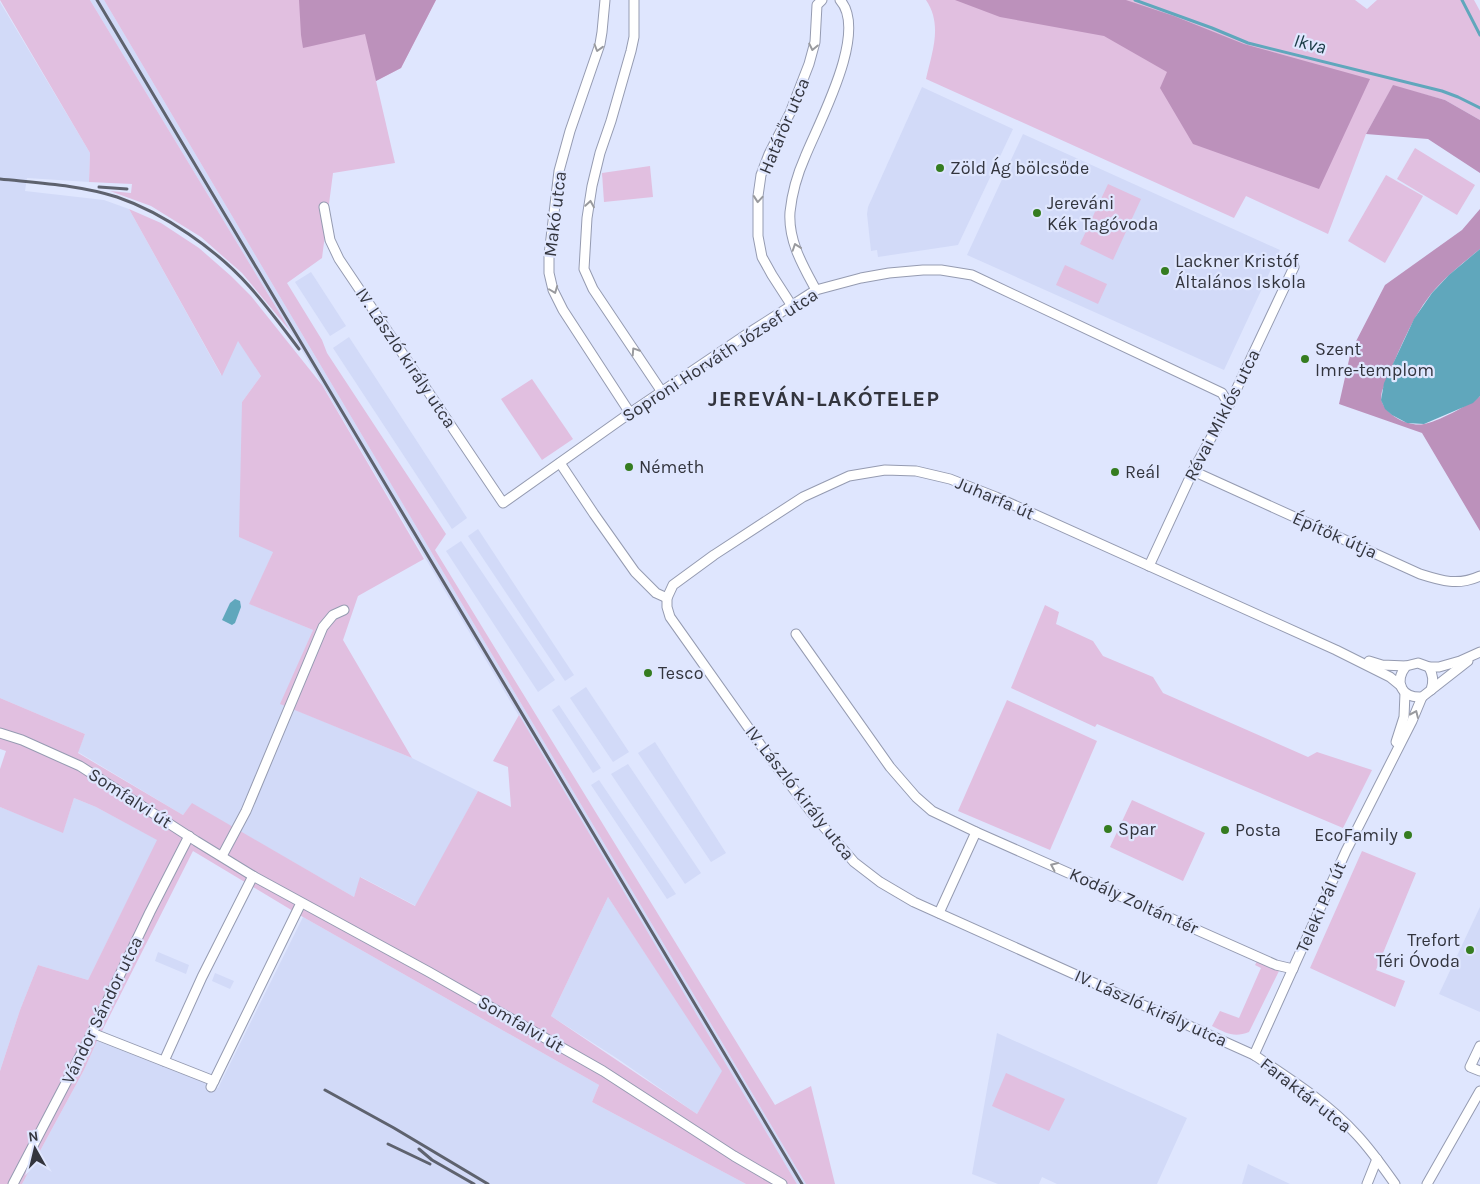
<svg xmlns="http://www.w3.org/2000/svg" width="1480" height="1184" font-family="Karla,sans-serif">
<rect width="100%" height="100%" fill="#dfe6fe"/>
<g fill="#d2daf8">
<path d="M 90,0 L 104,0 L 806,1184 L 797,1184 L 291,332 Z"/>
<path d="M 0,2 L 90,153 L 89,182 L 27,178 L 25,191 L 104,200 L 129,209 L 221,375 L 238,340 L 261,376 L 242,402 L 273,552 L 250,604 L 313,630 L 281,704 L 412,758 L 478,791 L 416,906 L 361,877 L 354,897 L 192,804 L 183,815 L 78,752 L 85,734 L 0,698 Z"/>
<path d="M 922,87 L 1013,129 L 958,245 L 878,257 L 877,250 L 871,251 L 867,214 L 868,207 Z"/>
<path d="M 1023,134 L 1280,250 L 1224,370 L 967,255 Z"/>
<path d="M 311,272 L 346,326 L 330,336 L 295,282 Z"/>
<path d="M 349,337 L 467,518 L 452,529 L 333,348 Z"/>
<path d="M 478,529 L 574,675 L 565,681 L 468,536 Z"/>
<path d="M 461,541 L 555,680 L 538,692 L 446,551 Z"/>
<path d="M 586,687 L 629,752 L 613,762 L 570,698 Z"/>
<path d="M 559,705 L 601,768 L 593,773 L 552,710 Z"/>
<path d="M 655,742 L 726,853 L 711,862 L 638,753 Z"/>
<path d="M 628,764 L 701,873 L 685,884 L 611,774 Z"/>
<path d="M 599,780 L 676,894 L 667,899 L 591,785 Z"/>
<path d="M 74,798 L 96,807 L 158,840 L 88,980 L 38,965 L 20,1010 L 0,1071 L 0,807 L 63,832 Z"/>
<path d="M 608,897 L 723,1071 L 697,1114 L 618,1059 L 551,1016 Z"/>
<path d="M 1480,907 L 1480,1012 L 1439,994 Z"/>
<path d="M 303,917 L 599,1085 L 592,1102 L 746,1184 L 22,1184 L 84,1070 L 97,1041 L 218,1088 Z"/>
<path d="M 158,952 L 189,965 L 186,974 L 155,961 Z"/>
<path d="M 215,973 L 234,981 L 230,989 L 212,981 Z"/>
<path d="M 997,1033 L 1187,1118 L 1157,1184 L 1057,1184 L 1042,1177 L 1039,1184 L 998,1184 L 972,1174 Z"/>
<path d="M 1248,1164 L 1290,1184 L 1242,1184 Z"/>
</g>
<g fill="#e1bfe0" fill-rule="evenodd">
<path d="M 0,0 L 90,0 L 291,332 L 242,273 L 201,237 L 151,206 L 110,191 L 131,193 L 132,184 L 89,182 L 90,153 Z"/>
<path d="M 104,0 L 436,0 L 401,68 L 376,81 L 395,163 L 333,173 L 322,258 L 287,283 L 322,340 L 327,353 L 446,534 L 435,550 L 775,1105 L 811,1086 L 835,1184 L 806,1184 Z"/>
<path d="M 926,0 L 1355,0 L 1367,9 L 1377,0 L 1474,0 L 1480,11 L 1480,120 L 1445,100 L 1393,86 L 1366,134 L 1328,234 L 1246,196 L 1234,218 L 926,79 C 932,52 943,25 926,0 Z"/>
<path d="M 1415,148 L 1475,185 L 1457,215 L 1397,179 Z"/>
<path d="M 650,166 L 653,197 L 604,202 L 602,173 Z"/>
<path d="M 1386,175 L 1423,196 L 1385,263 L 1348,241 Z"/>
<path d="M 1108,184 L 1141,199 L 1113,260 L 1080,244 Z"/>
<path d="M 129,209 L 161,223 L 199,248 L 231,276 L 251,296 L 322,385 L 424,559 L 358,596 L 343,640 L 412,758 L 280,704 L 313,630 L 249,604 L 273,552 L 239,537 L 242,402 L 261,376 L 238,341 L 222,376 Z"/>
<path d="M 1065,265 L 1107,284 L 1098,304 L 1056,285 Z"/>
<path d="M 532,379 L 573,439 L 542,460 L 501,399 Z"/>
<path d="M 1045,605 L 1059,612 L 1056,624 L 1093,641 L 1103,656 L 1153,677 L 1163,693 L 1308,757 L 1317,752 L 1372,770 L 1343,828 L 1097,724 L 1095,727 L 1011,688 Z"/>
<path d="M 0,698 L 85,734 L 78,753 L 183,815 L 192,803 L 354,897 L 360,877 L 415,906 L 478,791 L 511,807 L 508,767 L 493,761 L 519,715 L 797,1184 L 746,1184 L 592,1102 L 599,1085 L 303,917 L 193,851 L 97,1041 L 84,1070 L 22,1184 L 0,1184 L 0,1071 L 20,1010 L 38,965 L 88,980 L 157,840 L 96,807 L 74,798 L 63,833 L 0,807 L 0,769 L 6,751 L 0,749 ZM 608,897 L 722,1071 L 697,1114 L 551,1016 Z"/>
<path d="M 1007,700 L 1097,741 L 1050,850 L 958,811 Z"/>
<path d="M 1132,800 L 1205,833 L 1183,881 L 1110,847 Z"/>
<path d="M 1362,851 L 1416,873 L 1376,970 L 1405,981 L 1395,1007 L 1310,968 Z"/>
<path d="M 1258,959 L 1279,971 L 1249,1032 C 1234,1038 1226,1033 1212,1026 L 1220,1011 L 1239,1018 L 1261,968 L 1255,965 Z"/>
<path d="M 1006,1073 L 1065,1099 L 1049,1131 L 992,1106 Z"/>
</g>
<g fill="#bc91bb">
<path d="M 299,0 L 436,0 L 401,68 L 376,81 L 365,34 L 303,48 L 301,35 Z"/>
<path d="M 955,0 L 1126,0 L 1174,16 L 1244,44 L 1370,79 L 1319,189 L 1193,144 L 1160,88 L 1167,72 L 1104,36 L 1000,17 Z"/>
<path d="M 1393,85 L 1445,100 L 1480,120 L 1480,173 L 1428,139 L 1366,134 Z"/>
<path d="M 1480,209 L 1480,249 C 1463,263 1445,277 1431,294 C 1409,322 1396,358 1382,391 C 1381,395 1381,399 1382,402 C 1388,417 1410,427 1424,424 C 1435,423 1471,404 1480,396 L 1480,531 L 1422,433 L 1339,404 L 1351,351 L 1385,285 L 1462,230 Z"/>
</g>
<g fill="#60a7bc">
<path d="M 1480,249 L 1480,396 L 1473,403 L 1424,424 L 1407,423 L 1392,415 L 1385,409 L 1381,400 L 1384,383 L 1414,319 L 1432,293 L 1449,275 Z"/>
<path d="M 235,599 L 240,601 L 241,607 L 235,623 L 232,625 L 222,620 L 230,603 Z"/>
</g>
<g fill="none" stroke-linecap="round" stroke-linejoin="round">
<g stroke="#60a7bc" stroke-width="3">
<path d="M 1135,0 L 1212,28 L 1248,43 L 1442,91 L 1458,97 L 1480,108"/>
<path d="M 1462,0 L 1480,35"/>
</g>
<defs>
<g id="street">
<path d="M 605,0 L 602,32 L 600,44 L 570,131 L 559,171 L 549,255 L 549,273 L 553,290 L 563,310 L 630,413"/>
<path d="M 634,0 L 634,37 L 631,51 L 611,121 L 600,153 L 592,186 L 587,218 L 584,269 L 593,289 L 662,392"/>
<path d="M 324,207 L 330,240 L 339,259 L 503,503 L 630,413 L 747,334 L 816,290 L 861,278 L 889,273 L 923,270 L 941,270 L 972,275 L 1222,393 L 1229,405"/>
<path d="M 816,290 C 803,266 788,241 790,212 C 792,193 797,175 805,157 C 818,124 869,32 840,0"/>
<path d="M 792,306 L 772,275 L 762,257 L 758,236 L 758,196 L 761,175 L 769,154 L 790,113 L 809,64 L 815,42 L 817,5 L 822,0"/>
<path d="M 560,463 L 594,514 L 635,572 L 656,593 L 667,598"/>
<path d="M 1193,471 L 1420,574 C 1442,581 1458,586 1480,576"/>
<path d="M 1149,566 L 1193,471 L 1229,405 L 1294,267 L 1293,264"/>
<path d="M 796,634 L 890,767 L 916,797 L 932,811 L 976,832 L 1276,965 L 1293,969"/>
<path d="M 1369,661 L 1382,665 L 1406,666 L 1418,663 L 1429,667 L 1439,667 L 1460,661 L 1480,652"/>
<path d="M 1406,666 C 1394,682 1401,698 1422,697 L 1468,661"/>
<path d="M 1429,667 C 1433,675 1434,681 1431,690"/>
<path d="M 0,733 L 22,740 L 80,766 L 196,841 L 253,876 L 429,972 L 603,1071 L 734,1156 L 782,1184"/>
<path d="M 1396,742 L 1404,717 L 1405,693"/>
<path d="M 222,856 L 246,811 L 323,627 L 333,615 L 344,610"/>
<path d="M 939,913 L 976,832"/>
<path d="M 92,1033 L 214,1081"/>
<path d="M 1480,1046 L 1470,1067 L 1480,1071"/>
<path d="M 1254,1055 L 1346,851 L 1412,721 L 1422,697"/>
<path d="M 164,1061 L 202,977 L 253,876"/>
<path d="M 211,1087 L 301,903"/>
<path d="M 13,1184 L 92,1033 L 150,912 L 189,836"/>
<path d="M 1367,1184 L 1377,1159"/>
<path d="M 1395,1184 C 1383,1167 1371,1150 1357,1135 C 1328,1103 1290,1079 1254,1055 L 914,902 L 880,882 L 854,862 L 811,812 L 767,754 L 670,617 L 667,607 L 667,598 L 673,585 L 714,555 L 803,497 L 849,476 L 885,470 L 916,471 L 950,479 L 996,497 L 1336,650 L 1390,677 L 1401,686"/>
<path d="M 1427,1184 L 1480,1091"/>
</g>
</defs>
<use href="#street" stroke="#959bb1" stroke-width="11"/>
<use href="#street" stroke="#fff" stroke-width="9"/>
<g stroke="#5e626e" stroke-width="3">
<path d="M 97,0 L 802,1184"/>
<path d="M 0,179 C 39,183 80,185 117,197 C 164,213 217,250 249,286 C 267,306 283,328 299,349"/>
<path d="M 99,187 L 127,189"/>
<path d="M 325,1090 L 394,1128 L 488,1184"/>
<path d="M 388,1144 L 430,1164"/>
<path d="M 419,1149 L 432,1160 L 474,1184"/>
</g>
</g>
<defs><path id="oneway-chevron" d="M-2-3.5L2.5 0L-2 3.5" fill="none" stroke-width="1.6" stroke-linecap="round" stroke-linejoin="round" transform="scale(1.25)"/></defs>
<g stroke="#999a9e">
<use href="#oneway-chevron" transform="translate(813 47) rotate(102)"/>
<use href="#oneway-chevron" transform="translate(598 48) rotate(107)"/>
<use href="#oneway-chevron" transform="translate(758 199) rotate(95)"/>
<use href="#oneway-chevron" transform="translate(590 204) rotate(-81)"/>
<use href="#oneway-chevron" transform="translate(796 247) rotate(-109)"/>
<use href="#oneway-chevron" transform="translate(554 290) rotate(69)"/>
<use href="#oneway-chevron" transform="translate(635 351) rotate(-123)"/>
<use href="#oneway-chevron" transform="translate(1415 714) rotate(-66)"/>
<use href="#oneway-chevron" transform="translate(1054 866) rotate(-156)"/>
</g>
<g fill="#357c20" stroke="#dfe6fe" stroke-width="2">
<circle cx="940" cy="168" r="5"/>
<circle cx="1037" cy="213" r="5"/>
<circle cx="1165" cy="271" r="5"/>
<circle cx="1305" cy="359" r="5"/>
<circle cx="629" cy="467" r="5"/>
<circle cx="1115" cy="472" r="5"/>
<circle cx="648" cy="673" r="5"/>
<circle cx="1108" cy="829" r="5"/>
<circle cx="1225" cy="830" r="5"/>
<circle cx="1408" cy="835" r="5"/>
<circle cx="1470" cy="950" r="5"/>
</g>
<g text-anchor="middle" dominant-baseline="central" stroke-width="4.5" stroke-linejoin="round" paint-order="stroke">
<g font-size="18" fill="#33353e" stroke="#dfe6fe">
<text transform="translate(784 126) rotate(-67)">Határőr utca</text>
<text transform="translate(555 214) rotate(-83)">Makó utca</text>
<text transform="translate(720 355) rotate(-33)">Soproni Horváth József utca</text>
<text transform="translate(406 358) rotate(56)">IV. László király utca</text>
<text transform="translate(1222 415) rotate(-63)">Révai Miklós utca</text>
<text transform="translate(995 498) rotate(23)">Juharfa út</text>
<text transform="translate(1335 535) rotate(24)">Építők útja</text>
<text transform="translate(800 793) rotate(52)">IV. László király utca</text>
<text transform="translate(130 798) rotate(33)">Somfalvi út</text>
<text transform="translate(1134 901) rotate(24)">Kodály Zoltán tér</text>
<text transform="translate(1321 907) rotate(-66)">Teleki Pál út</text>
<text transform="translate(1151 1008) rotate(24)">IV. László király utca</text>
<text transform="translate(102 1010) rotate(-64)">Vándor Sándor utca</text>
<text transform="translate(521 1024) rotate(30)">Somfalvi út</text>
<text transform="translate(1306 1095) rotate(38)">Faraktár utca</text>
</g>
<g font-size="18" fill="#33353e" stroke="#dfe6fe" text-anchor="start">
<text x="950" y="168">Zöld Ág bölcsőde</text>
<text x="1047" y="203">Jereváni<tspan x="1047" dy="21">Kék Tagóvoda</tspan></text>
<text x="1175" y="261">Lackner Kristóf<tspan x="1175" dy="21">Általános Iskola</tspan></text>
<text x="1315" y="349">Szent<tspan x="1315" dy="21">Imre-templom</tspan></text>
<text x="639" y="467">Németh</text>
<text x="1125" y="472">Reál</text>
<text x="658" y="673">Tesco</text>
<text x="1118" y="829">Spar</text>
<text x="1235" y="830">Posta</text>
<text x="1398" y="835" text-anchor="end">EcoFamily</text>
<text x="1460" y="940" text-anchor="end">Trefort<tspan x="1460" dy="21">Téri Óvoda</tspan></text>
</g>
<g font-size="19" font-style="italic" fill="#173943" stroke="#dfe6fe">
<text transform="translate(1310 44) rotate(14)">Ikva</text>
</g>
<g font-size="22" font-weight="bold" letter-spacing="1" fill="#33353e" stroke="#dfe6fe">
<text x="824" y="399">JEREVÁN-LAKÓTELEP</text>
</g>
</g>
<g transform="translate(35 1149) rotate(352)" stroke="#dfe6fe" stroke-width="4" paint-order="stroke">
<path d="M0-4L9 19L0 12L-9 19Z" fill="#33353e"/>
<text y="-8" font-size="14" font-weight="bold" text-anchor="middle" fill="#33353e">N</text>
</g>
</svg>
